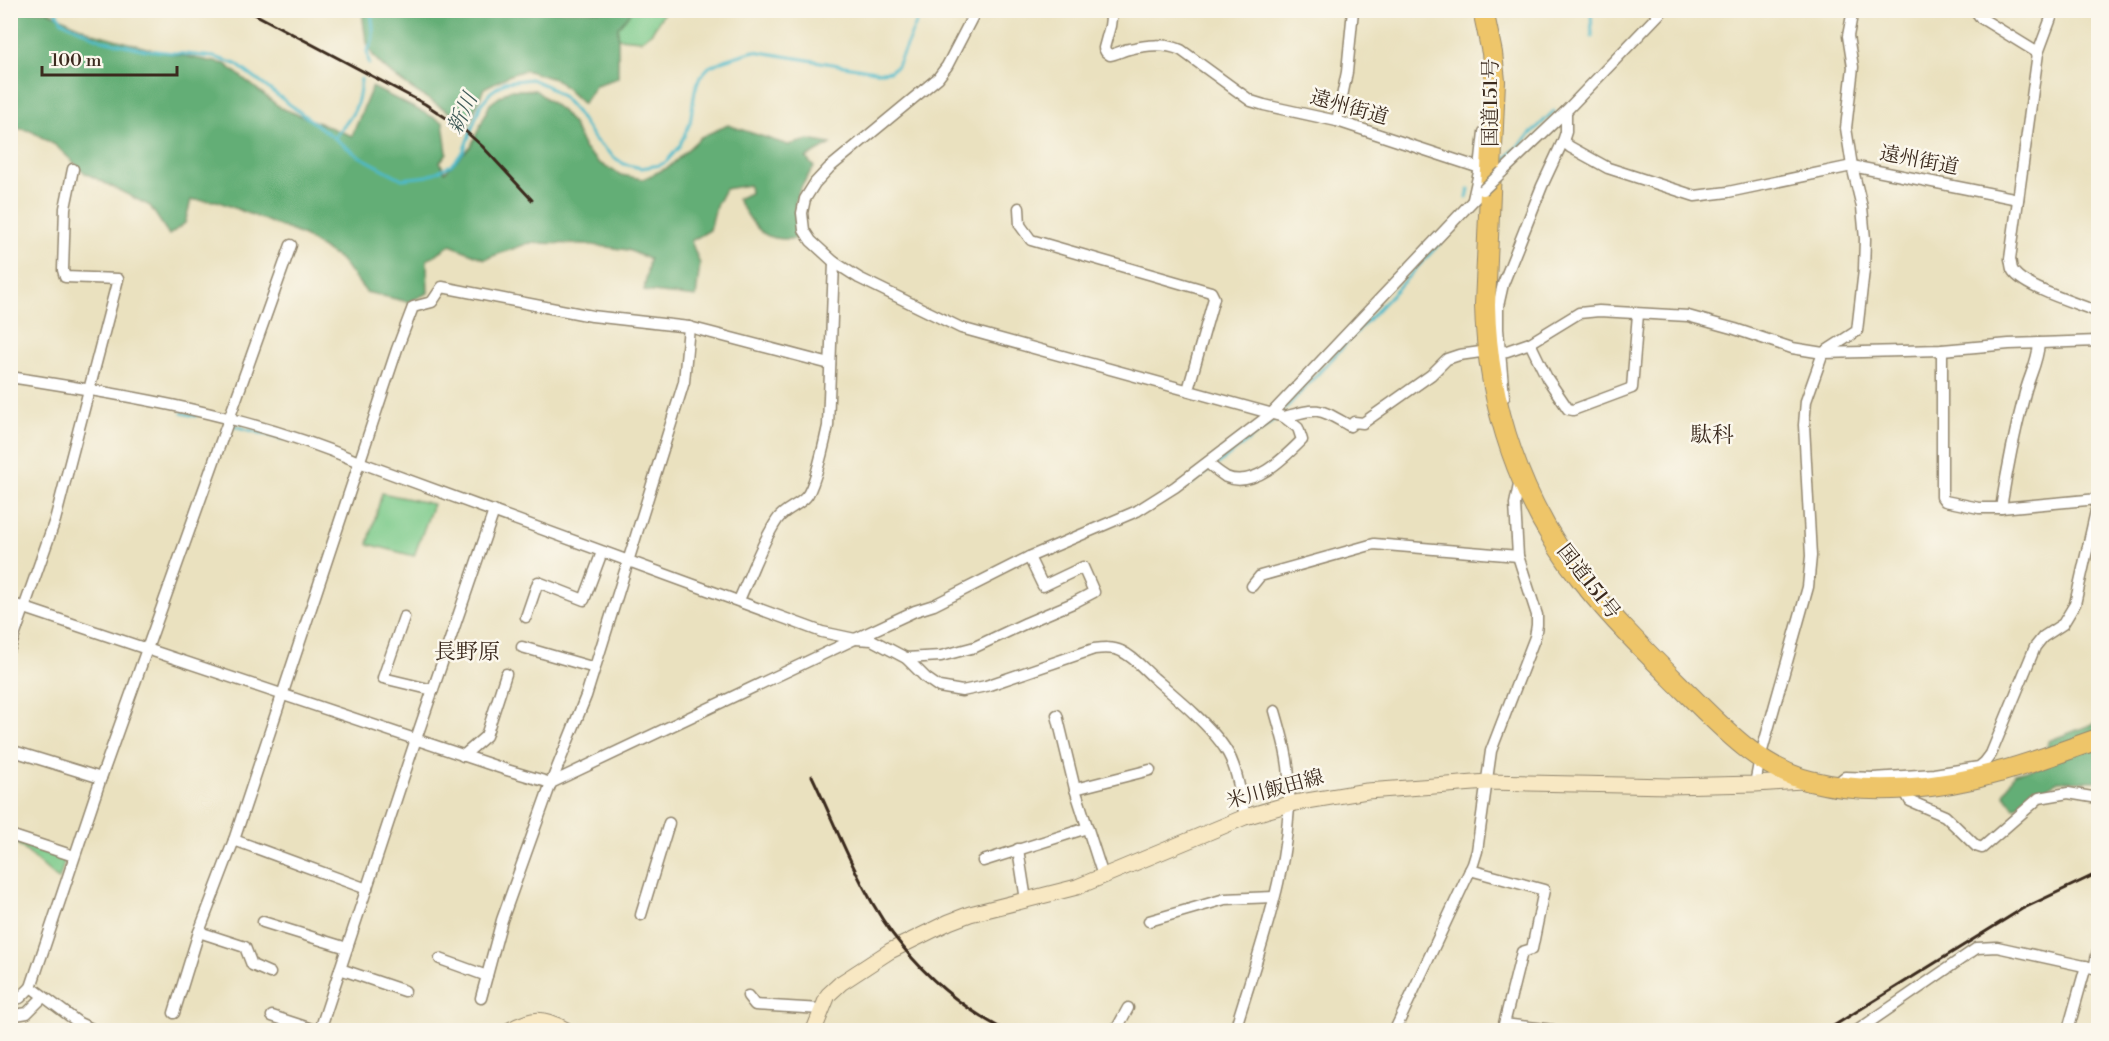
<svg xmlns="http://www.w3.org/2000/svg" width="2109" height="1041" font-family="'Libre Bodoni','Noto Serif JP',serif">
<rect width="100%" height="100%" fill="#fbf7ec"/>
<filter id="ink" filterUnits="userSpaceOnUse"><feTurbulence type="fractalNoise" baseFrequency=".0167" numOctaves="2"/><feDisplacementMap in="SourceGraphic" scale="12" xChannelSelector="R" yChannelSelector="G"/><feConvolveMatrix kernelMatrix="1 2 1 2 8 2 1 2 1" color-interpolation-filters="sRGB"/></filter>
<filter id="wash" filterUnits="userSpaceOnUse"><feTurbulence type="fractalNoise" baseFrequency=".008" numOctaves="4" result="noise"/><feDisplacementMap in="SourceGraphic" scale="24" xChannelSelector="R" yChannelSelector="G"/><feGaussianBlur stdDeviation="1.35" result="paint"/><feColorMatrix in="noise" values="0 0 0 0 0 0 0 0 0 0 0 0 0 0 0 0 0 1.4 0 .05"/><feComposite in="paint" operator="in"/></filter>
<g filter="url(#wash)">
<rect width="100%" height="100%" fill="#eae1bf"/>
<g fill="#7bca8a" stroke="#5b7a54" stroke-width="1.5">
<path d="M 632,11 L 665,11 L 652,32 L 641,40 L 618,38 L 618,27 Z"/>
<path d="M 382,493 L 433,504 L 414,556 L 368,544 Z"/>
<path d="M 11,838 L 66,856 L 59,880 Z"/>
</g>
<g fill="#64ae76" stroke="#506c4a" stroke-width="1.5">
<path d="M 10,11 L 47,11 L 93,33 L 157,51 L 225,64 L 281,108 L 352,136 L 372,87 L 443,122 L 447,153 L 440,162 L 445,172 L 471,146 L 490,104 L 509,90 L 535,90 L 562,111 L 573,124 L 584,148 L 599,163 L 621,175 L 643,179 L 669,167 L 701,137 L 728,125 L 788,145 L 809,140 L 831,144 L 806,158 L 814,167 C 793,198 790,203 802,238 C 761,243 758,231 737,199 L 750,193 L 749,185 L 725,189 L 716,206 L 710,230 L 691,241 L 700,264 L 696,297 L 644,291 L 649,259 L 628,250 L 585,244 L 529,243 L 485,259 L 450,245 L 427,260 L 428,293 L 408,302 L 366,292 L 341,260 L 302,235 L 217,201 L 191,200 L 185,223 L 169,235 L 150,206 L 85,173 L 55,145 L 31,131 L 11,127 Z"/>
<path d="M 362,11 L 362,10 L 632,11 L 618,27 L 618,78 L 596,85 L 583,104 L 557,80 L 525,70 L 510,75 L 484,88 L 469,124 C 442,107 387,78 371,52 C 364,41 364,23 362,11 Z"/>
<path d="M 2098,722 L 2098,781 L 2058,781 L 2014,808 L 2004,794 L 2015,773 L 2044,766 L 2048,741 Z"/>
</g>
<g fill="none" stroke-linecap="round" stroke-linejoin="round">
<g stroke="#4ebac9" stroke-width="3">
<path d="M 55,10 L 62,21 L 102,40 L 146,50 L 214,57 L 236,64 L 357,155 L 402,179 L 428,176 L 451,165 L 463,152 L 481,104 L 491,92 L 505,82 L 531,79 L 547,86 L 563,97 L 577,113 L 595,140 L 615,158 L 624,164 L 641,168 L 660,165 L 666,162 L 679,147 L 690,123 L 695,90 L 700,77 L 709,67 L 724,60 L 754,51 L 881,72 L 890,71 L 897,66 L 922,10"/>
<path d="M 1591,10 L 1592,37"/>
<path d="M 369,64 L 367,50 C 377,40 372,24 371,10"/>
<path d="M 335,137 C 353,115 359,109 361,79"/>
<path d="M 1501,163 L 1554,111"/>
<path d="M 1467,197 L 1469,189"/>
<path d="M 182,413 L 196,416"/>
<path d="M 1281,413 L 1440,243"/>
<path d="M 231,425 L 282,439"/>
<path d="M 1218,464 L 1274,420"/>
<path d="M 1175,493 L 1196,481 L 1210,469"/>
</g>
</g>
</g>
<g filter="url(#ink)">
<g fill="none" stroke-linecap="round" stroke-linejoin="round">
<defs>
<g id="street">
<path d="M 976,10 L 947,66 L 938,78 L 829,168 L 815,183 L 805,199 L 802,213 L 804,230 L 811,241 L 834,262 L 859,278 L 961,328 L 1284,417 C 1320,407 1318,408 1350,426 L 1354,422 L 1363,423 L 1431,375 L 1447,359 L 1459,355 L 1488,351"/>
<path d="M 1112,10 L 1110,26 L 1104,48 L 1106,52 L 1110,55 C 1117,54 1123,50 1129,49 C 1147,45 1164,43 1181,50 L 1251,101 L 1264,105 L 1337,121 L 1480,168"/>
<path d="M 1975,10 L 1981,18 L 2038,53"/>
<path d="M 2054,10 L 2038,53 L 2010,259 C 2011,262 2011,266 2012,269 C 2020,287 2080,304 2098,312"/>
<path d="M 1337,121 L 1347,72 L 1353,10"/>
<path d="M 1563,141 L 1570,147 L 1608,168 L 1695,196 L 1728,192 L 1852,166 L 2018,199"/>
<path d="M 1502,172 L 1566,111 L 1663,10"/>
<path d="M 1473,199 L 1480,168 L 1484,132"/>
<path d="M 1019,208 L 1020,225 L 1031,240 L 1211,292 L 1214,298 L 1188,390"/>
<path d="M 1530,343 L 1547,378 L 1568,409 L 1573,410 L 1632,388 L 1638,314"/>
<path d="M 1942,350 L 1942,497 L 1945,501 L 1979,508 L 2001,508 L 2098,499"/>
<path d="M 1489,354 L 1507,351 L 1530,343 L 1579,313 L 1599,311 L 1688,316 L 1735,329 L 1792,348 L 1823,353 L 1942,350 L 2009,344 L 2098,341"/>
<path d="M 10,377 C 128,395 250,415 359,462 L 822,632 L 855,639 L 872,640 L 906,658 L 926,678 L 939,687 L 962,691 L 986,686 L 1094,649 C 1103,648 1113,647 1121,651 C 1134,657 1144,669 1154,678 C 1175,696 1212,727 1226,750 C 1237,766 1241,797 1245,817"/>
<path d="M 1504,397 L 1498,329 L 1498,306 L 1503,284 L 1542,186 L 1563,141 L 1566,132 L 1566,111"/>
<path d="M 1208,463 C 1213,468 1220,473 1226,477 C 1254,489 1285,457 1302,440 L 1298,428 L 1284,417"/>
<path d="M 2001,508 C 2007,470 2014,434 2024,397 C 2028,378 2038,363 2039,343"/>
<path d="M 1252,586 L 1260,576 L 1374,544 L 1518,556"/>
<path d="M 739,600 C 751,574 761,544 777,520 C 784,509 798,506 806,497 C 815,487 825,440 828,426 L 834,262"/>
<path d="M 10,603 L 507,770 L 551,783 L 855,639 L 915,611 L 934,605 L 1029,557 L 1137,511 L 1175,487 L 1271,414 L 1483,190"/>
<path d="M 404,617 L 383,678 L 433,690"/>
<path d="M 526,617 L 538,582 L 584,600 L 602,552"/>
<path d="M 522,647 L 595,668"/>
<path d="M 10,648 L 55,520 L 118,279 L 65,277 L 63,270 L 65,208 L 73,169"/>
<path d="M 906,658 L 941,656 L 975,647 L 1026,623 L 1073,603 L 1094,592 L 1083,567 L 1043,586 L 1029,557"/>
<path d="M 1057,715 L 1075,789 L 1103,876"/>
<path d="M 10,750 L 101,778"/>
<path d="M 463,756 L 486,736 L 506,674"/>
<path d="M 1755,784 L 1760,758 L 1808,587 L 1811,556 L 1804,425 L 1806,401 L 1823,353 L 1857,331 L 1864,270 L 1865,239 L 1862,207 L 1852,166 L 1846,128 L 1853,67 L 1848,36 L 1853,10"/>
<path d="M 1836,784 L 1845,777 L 1874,778 L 1934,774 L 1979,767 L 1985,762 L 1991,754 L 2035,647 L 2043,637 L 2063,624 L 2075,604 L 2098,502"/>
<path d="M 1903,788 L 1910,801 L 1945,816 L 1976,846 L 1982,848 L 2039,798 L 2068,793 L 2098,798"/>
<path d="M 1075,789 L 1150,770"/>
<path d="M 10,835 L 74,856"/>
<path d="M 234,840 L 367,889"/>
<path d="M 1018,849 L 1026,900"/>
<path d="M 983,861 L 1087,828"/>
<path d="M 1470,870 L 1544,890 L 1532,949 L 1522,952 L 1504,1024 L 1553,1030"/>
<path d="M 641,915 L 669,823"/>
<path d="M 1149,921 L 1225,899 L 1274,897"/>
<path d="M 263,922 L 347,948"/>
<path d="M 199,932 L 245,947 L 252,965 L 270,973"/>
<path d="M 440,959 L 487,976"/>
<path d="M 2094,968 L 2098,951"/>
<path d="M 340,969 L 405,991"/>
<path d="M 31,987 L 79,1023 L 94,1030"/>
<path d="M 10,990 L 20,998 L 31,987 L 101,778 L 291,245"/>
<path d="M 748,996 L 755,1005 L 821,1009"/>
<path d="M 481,998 L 502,920 L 551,783 L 586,696 L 684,382 L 689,327"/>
<path d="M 174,1013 L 199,932 L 234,840 L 397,349 L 413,307 L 432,302 L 442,287 L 592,316 L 689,327 L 830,364"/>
<path d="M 10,1016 L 27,1013 L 43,997"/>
<path d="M 272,1016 L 315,1030"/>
<path d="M 320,1030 L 416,739 L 494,511"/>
<path d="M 1116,1030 L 1128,1008"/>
<path d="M 1235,1030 C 1259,949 1293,864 1289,777 C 1288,755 1281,732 1275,711"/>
<path d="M 1395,1030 L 1473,864 L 1477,851 L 1491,751 L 1535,637 L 1537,625 L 1537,615 L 1518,556 L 1515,504 L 1520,480"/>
<path d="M 1858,1030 L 1977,948 L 1997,947 L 2098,969"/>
<path d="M 2068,1030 L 2086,966"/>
</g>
<g id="secondary">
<path d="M 510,1030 C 533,1017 543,1017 566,1030"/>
<path d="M 814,1030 L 828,995 L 841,983 L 890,951 L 949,922 L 970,914 L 1077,887 L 1245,817 L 1289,804 L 1367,791 L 1488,782 L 1669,786 L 1755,784 L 1802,781"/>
</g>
<path id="highway" d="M 1483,10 L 1492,53 L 1495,81 L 1485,305 C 1487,404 1521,505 1584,583 C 1614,621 1649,655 1683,689 C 1720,725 1758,768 1810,781 C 1870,796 1941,789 1999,772 C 2033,763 2066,750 2098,739"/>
</defs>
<use href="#street" stroke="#92866e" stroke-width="13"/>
<use href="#secondary" stroke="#92866e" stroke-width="17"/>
<use href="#highway" stroke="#92866e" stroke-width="22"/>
<use href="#street" stroke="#fff" stroke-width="10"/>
<use href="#secondary" stroke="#f8e8c3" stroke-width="15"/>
<use href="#highway" stroke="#eec569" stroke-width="20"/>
<g stroke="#3b2a1e" stroke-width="3">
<path d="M 247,10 L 425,104 L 463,129 L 482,146 L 532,200"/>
<path d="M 812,776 C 838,830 863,900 902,946 C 930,981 965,1009 1004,1030"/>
<path d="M 1827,1030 L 2022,909 L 2098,873"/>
</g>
<defs>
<path id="street-bridge" d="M 1483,190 L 1502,172"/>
</defs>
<use href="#street-bridge" stroke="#92866e" stroke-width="13" stroke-linecap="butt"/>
<use href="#street-bridge" stroke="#fff" stroke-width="10"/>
</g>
</g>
<g text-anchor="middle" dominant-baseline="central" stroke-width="5" stroke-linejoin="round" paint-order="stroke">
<g font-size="20" fill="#3b2a1e" stroke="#fbf7ec">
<text transform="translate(1491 103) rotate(-90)">国道151号</text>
<text transform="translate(1349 108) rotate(16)">遠州街道</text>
<text transform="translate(1919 161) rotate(11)">遠州街道</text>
<text transform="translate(1588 582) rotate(52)">国道151号</text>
<text transform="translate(1275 790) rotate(-15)">米川飯田線</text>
</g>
<g font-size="21" font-style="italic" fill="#425c5a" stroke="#fbf7ec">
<text transform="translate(463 114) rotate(-65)">新川</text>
</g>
<g font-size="22" fill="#3b2a1e" stroke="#fbf7ec">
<text x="1712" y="435">駄科</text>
<text x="467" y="652">長野原</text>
</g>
</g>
<rect width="2109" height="1041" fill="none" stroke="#fbf7ec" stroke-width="36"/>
<path d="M42 66v9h135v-9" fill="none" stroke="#3b2a1e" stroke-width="3"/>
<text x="51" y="66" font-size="18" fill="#3b2a1e" stroke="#fbf7ec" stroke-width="4.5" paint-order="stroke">100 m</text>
</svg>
